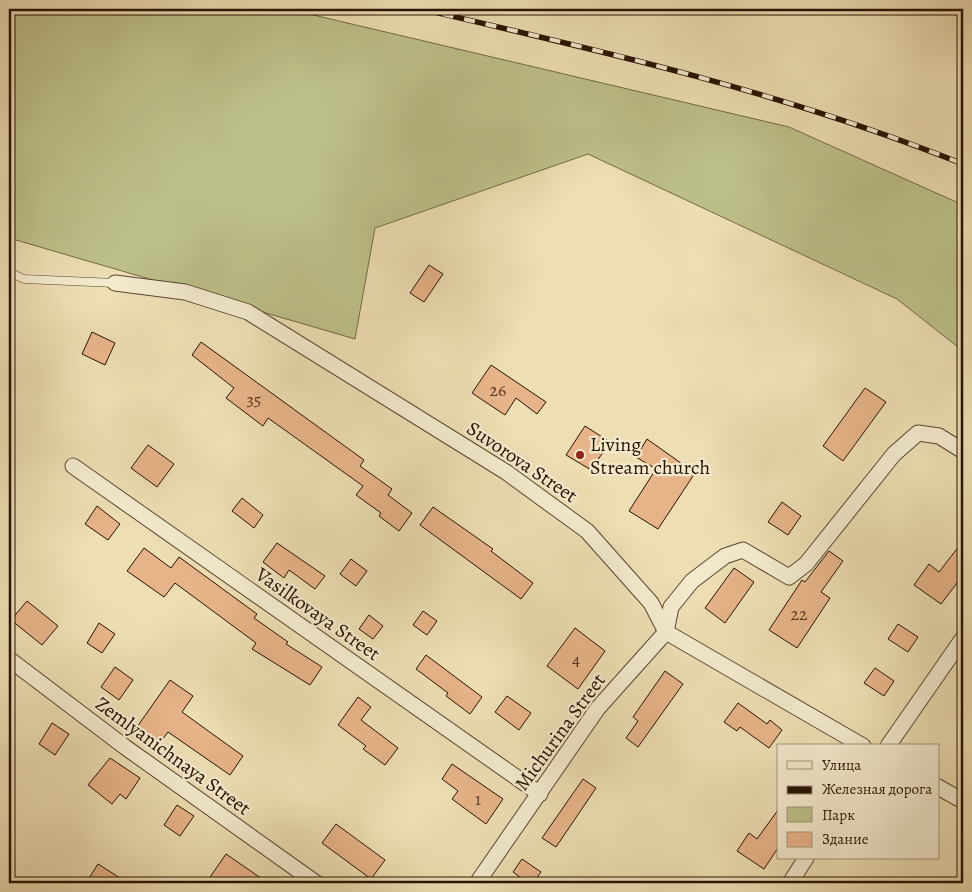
<svg xmlns="http://www.w3.org/2000/svg" width="972" height="892" font-family="Alegreya,serif">
<rect width="100%" height="100%" fill="#eddeb3"/>
<filter id="stains"><feTurbulence type="fractalNoise" baseFrequency=".004" numOctaves="4"/><feColorMatrix values="0 0 0 0 .2 0 0 0 0 .09 0 0 0 0 .02 0 0 0 .5 -.17"/></filter>
<radialGradient id="worn" r=".72"><stop offset=".6" stop-color="#630" stop-opacity="0"/><stop offset="1" stop-color="#630" stop-opacity=".3"/></radialGradient>
<path fill="#bdc089" stroke="#726945" d="M 9,9 L 288,9 L 789,127 L 963,205 L 963,351 L 897,299 L 588,154 L 375,228 L 355,339 L 9,238 Z"/>
<g fill="#e7b489" stroke="#281201">
<path d="M 429,265 L 443,274 L 424,302 L 410,293 Z"/>
<path d="M 92,332 L 115,343 L 105,365 L 82,354 Z"/>
<path d="M 201,342 L 364,460 L 360,466 L 392,489 L 388,495 L 412,513 L 399,531 L 379,516 L 381,513 L 356,495 L 363,486 L 268,418 L 263,426 L 226,398 L 234,388 L 192,355 Z"/>
<path d="M 491,365 L 546,402 L 537,414 L 516,398 L 505,415 L 472,393 Z"/>
<path d="M 865,388 L 886,402 L 843,461 L 823,446 Z"/>
<path d="M 585,426 L 610,442 L 591,470 L 566,455 Z"/>
<path d="M 647,439 L 695,473 L 658,529 L 629,511 L 656,469 L 636,457 Z"/>
<path d="M 148,445 L 174,464 L 157,487 L 131,468 Z"/>
<path d="M 242,498 L 263,515 L 254,528 L 232,511 Z"/>
<path d="M 782,502 L 801,516 L 788,535 L 768,522 Z"/>
<path d="M 97,506 L 120,524 L 108,540 L 85,524 Z"/>
<path d="M 433,507 L 493,549 L 491,551 L 533,583 L 521,599 L 420,525 Z"/>
<path d="M 963,541 L 963,575 L 941,604 L 914,585 L 929,564 L 939,572 Z"/>
<path d="M 277,543 L 325,576 L 315,589 L 289,570 L 284,578 L 263,562 Z"/>
<path d="M 144,548 L 171,568 L 179,557 L 257,614 L 254,618 L 288,642 L 286,644 L 322,667 L 310,685 L 252,649 L 256,643 L 175,583 L 164,597 L 127,571 Z"/>
<path d="M 829,551 L 843,561 L 821,592 L 830,598 L 797,648 L 769,630 L 802,580 L 805,582 Z"/>
<path d="M 351,559 L 367,571 L 356,586 L 340,574 Z"/>
<path d="M 734,568 L 754,582 L 725,623 L 705,608 Z"/>
<path d="M 27,601 L 58,626 L 42,645 L 11,620 Z"/>
<path d="M 423,611 L 437,621 L 427,635 L 413,625 Z"/>
<path d="M 369,615 L 383,626 L 373,639 L 359,629 Z"/>
<path d="M 99,623 L 115,634 L 102,653 L 87,643 Z"/>
<path d="M 898,624 L 918,637 L 908,652 L 888,639 Z"/>
<path d="M 575,628 L 605,651 L 578,689 L 547,666 Z"/>
<path d="M 426,655 L 482,697 L 470,714 L 446,696 L 448,693 L 416,669 Z"/>
<path d="M 115,667 L 133,680 L 119,700 L 101,687 Z"/>
<path d="M 875,668 L 894,681 L 884,696 L 864,683 Z"/>
<path d="M 665,671 L 683,684 L 638,747 L 626,738 L 638,721 L 633,717 Z"/>
<path d="M 170,680 L 193,696 L 182,712 L 243,756 L 230,775 L 168,732 L 160,743 L 137,727 Z"/>
<path d="M 507,696 L 531,713 L 519,730 L 495,712 Z"/>
<path d="M 358,697 L 371,707 L 361,720 L 398,748 L 385,765 L 363,749 L 366,746 L 338,725 Z"/>
<path d="M 738,703 L 767,724 L 770,720 L 782,730 L 769,748 L 740,727 L 737,731 L 724,722 Z"/>
<path d="M 52,723 L 69,734 L 55,755 L 39,744 Z"/>
<path d="M 110,758 L 140,778 L 126,799 L 120,794 L 112,804 L 88,785 Z"/>
<path d="M 452,764 L 503,799 L 486,824 L 452,799 L 458,791 L 442,779 Z"/>
<path d="M 583,779 L 596,788 L 556,847 L 542,838 Z"/>
<path d="M 177,805 L 194,816 L 180,836 L 164,825 Z"/>
<path d="M 778,810 L 778,848 L 764,869 L 737,851 L 749,833 L 757,839 Z"/>
<path d="M 336,824 L 385,860 L 371,879 L 322,843 Z"/>
<path d="M 226,854 L 268,883 L 206,883 Z"/>
<path d="M 522,859 L 541,872 L 533,883 L 528,883 L 513,872 Z"/>
<path d="M 98,864 L 128,883 L 86,883 Z"/>
</g>
<g fill="none" stroke-linecap="round" stroke-linejoin="round">
<defs>
<path id="service" d="M 9,272 L 24,279 L 115,283"/>
<g id="minor">
<path d="M 115,283 L 185,292 L 248,312 L 506,472 L 587,531 L 651,603 L 666,632 L 863,746"/>
<path d="M 73,466 L 540,794"/>
<path d="M 9,659 L 125,747 L 316,883"/>
<path d="M 888,746 L 963,638"/>
<path d="M 938,787 L 963,801"/>
<path d="M 477,883 L 598,708 L 666,632 L 671,607 L 692,581 L 725,556 L 743,550 L 789,577 L 806,564 L 894,454 L 918,433 L 939,436 L 963,451"/>
<path d="M 790,883 L 806,858"/>
</g>
</defs>
<use href="#service" stroke="#59452e" stroke-width="9"/>
<use href="#minor" stroke="#59452e" stroke-width="17"/>
<use href="#service" stroke="#f3eace" stroke-width="8"/>
<use href="#minor" stroke="#f3eace" stroke-width="15"/>
<defs>
<path id="rail" d="M 421,9 C 607,52 785,93 963,164"/>
</defs>
<use href="#rail" stroke="#281201" stroke-width="5.5"/>
<use href="#rail" stroke="#f3eace" stroke-width="4" stroke-dasharray="11" stroke-linecap="butt"/>
</g>
<circle fill="#8f2418" stroke="#f3eace" stroke-width="2" cx="580" cy="455" r="5"/>
<g text-anchor="middle" dominant-baseline="central" stroke-width="4.5" stroke-linejoin="round" paint-order="stroke">
<g font-size="18" fill="#583a23">
<text x="498" y="390">26</text>
<text x="254" y="399">35</text>
<text x="799" y="614">22</text>
<text x="576" y="659">4</text>
<text x="478" y="799">1</text>
</g>
<g font-size="20" fill="#281201" stroke="#f3eace" text-anchor="start">
<text x="590" y="444">Living<tspan x="590" dy="23">Stream church</tspan></text>
</g>
<g font-size="20" fill="#281201" stroke="#f3eace">
<text transform="translate(522 462) rotate(34)">Suvorova Street</text>
<text transform="translate(318 614) rotate(35)">Vasilkovaya Street</text>
<text transform="translate(560 732) rotate(-54)">Michurina Street</text>
<text transform="translate(173 756) rotate(36)">Zemlyanichnaya Street</text>
</g>
</g>
<rect width="972" height="892" fill="none" stroke="#eddeb3" stroke-width="30"/>
<rect x="10" y="10" width="952" height="872" fill="none" stroke="#281201" stroke-width="2.5"/>
<rect x="15" y="15" width="942" height="862" fill="none" stroke="#281201"/>
<rect x="777" y="744" width="162" height="115" fill="#f3eace" stroke="#a2947c"/>
<rect x="787" y="761" width="25" height="8" fill="#f3eace" stroke="#a2947c"/>
<text x="822" y="770" font-size="15" fill="#281201">Улица</text>
<rect x="787" y="786" width="25" height="8" fill="#281201" stroke="#a2947c"/>
<text x="822" y="794" font-size="15" fill="#281201">Железная дорога</text>
<rect x="787" y="807" width="25" height="15" fill="#bdc089" stroke="#a2947c"/>
<text x="822" y="820" font-size="15" fill="#281201">Парк</text>
<rect x="787" y="832" width="25" height="15" fill="#e7b489" stroke="#a2947c"/>
<text x="822" y="844" font-size="15" fill="#281201">Здание</text>
<rect width="100%" height="100%" filter="url(#stains)"/>
<rect width="100%" height="100%" fill="url(#worn)"/>
</svg>
